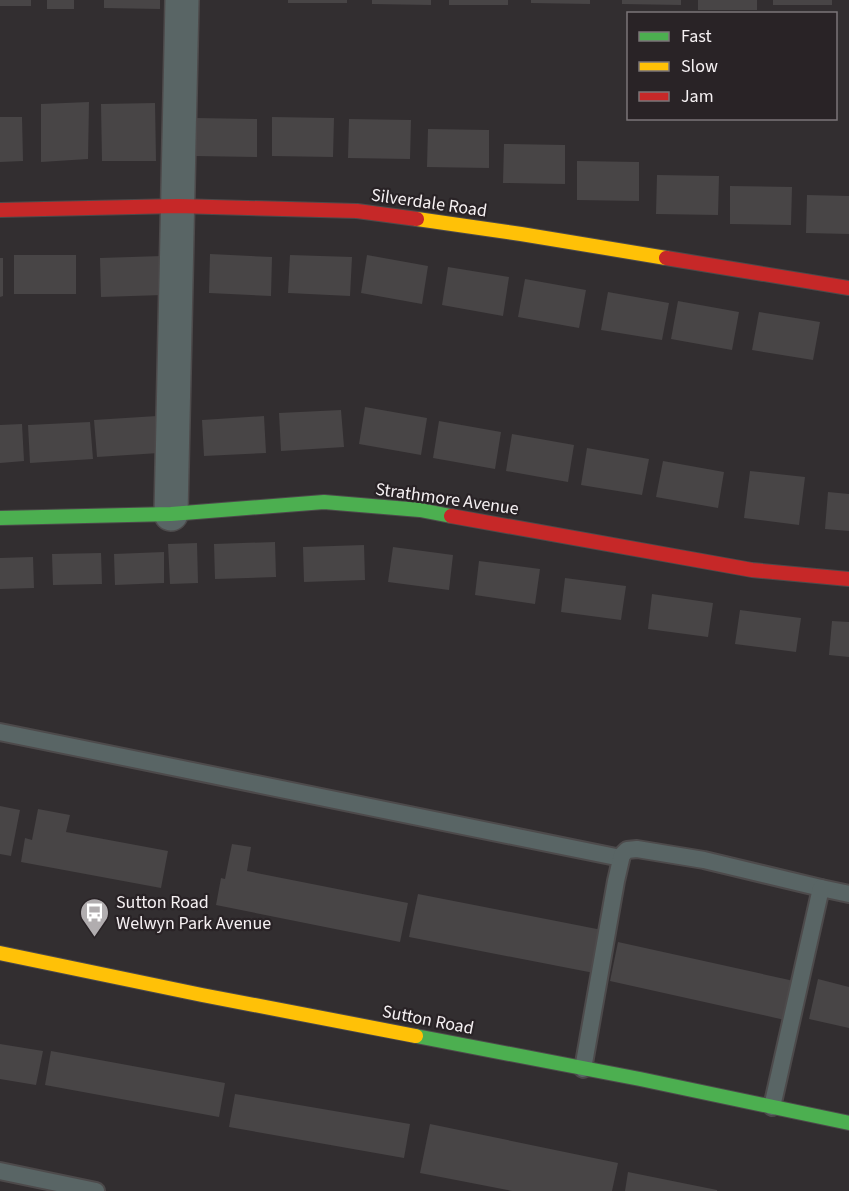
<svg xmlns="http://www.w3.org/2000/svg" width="849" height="1191" font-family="'Source Sans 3',sans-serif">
<rect width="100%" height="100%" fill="#322e30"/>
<g fill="#484546">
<rect x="0" y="0" width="31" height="6"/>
<rect x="47" y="0" width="27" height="9"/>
<path d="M 104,0 L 160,0 L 160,9 L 104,8 Z"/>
<rect x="288" y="0" width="59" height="3"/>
<path d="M 372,0 L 431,0 L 431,5 L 372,4 Z"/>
<rect x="449" y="0" width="59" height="5"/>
<path d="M 531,0 L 590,0 L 590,4 L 531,3 Z"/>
<path d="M 622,0 L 681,0 L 681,5 L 622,4 Z"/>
<rect x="698" y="0" width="59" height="10"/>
<rect x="773" y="0" width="59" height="5"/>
<path d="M 89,102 L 88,159 L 41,162 L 41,104 Z"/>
<path d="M 155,103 L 156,161 L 102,161 L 101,104 Z"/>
<path d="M 0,117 L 22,117 L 23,161 L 0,162 Z"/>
<path d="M 272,117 L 334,118 L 333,157 L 272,156 Z"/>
<path d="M 195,118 L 257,119 L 257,157 L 195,156 Z"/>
<path d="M 349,119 L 411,120 L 410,159 L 348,158 Z"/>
<path d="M 428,129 L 489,130 L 489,168 L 427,167 Z"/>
<path d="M 504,144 L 565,145 L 565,184 L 503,183 Z"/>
<path d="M 577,161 L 639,162 L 639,201 L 577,200 Z"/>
<path d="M 657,175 L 719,176 L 718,215 L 656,214 Z"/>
<path d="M 730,186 L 792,187 L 791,225 L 730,224 Z"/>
<path d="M 807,195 L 849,196 L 849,234 L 806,233 Z"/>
<path d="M 210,254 L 272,257 L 271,296 L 209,293 Z"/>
<rect x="14" y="255" width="62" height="39"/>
<path d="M 290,255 L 352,257 L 350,296 L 288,293 Z"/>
<path d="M 367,255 L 428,266 L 422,304 L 361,293 Z"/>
<path d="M 162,256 L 163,295 L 101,297 L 100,258 Z"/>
<path d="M 0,258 L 3,258 L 3,296 L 0,297 Z"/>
<path d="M 448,267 L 509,277 L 503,316 L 442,305 Z"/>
<path d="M 525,279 L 586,290 L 579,328 L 518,317 Z"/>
<path d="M 608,292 L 669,303 L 662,340 L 601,330 Z"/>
<path d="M 678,301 L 739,312 L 732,350 L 671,339 Z"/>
<path d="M 759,312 L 820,322 L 813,360 L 752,350 Z"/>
<path d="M 365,407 L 427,418 L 421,455 L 359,444 Z"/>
<path d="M 341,410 L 344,447 L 281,451 L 279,413 Z"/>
<path d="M 157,416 L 159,453 L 97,457 L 94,420 Z"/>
<path d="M 264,416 L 266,453 L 204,456 L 202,420 Z"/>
<path d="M 439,421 L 501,432 L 495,469 L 433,458 Z"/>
<path d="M 90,422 L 93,459 L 30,463 L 28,425 Z"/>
<path d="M 22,424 L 24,461 L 0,463 L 0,425 Z"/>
<path d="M 512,434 L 574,445 L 568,482 L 506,471 Z"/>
<path d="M 587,448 L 649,459 L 642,495 L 581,485 Z"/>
<path d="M 663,461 L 724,472 L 718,508 L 656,497 Z"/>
<path d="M 750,471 L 805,477 L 799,525 L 744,518 Z"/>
<path d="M 828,492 L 849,494 L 849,531 L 825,529 Z"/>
<path d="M 275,542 L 276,577 L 215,579 L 214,544 Z"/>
<path d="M 197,543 L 198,583 L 170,584 L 168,544 Z"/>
<path d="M 364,545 L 365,580 L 304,582 L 303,547 Z"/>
<path d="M 393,547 L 453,555 L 449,590 L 388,582 Z"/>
<path d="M 164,552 L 164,583 L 115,585 L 114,554 Z"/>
<path d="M 101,553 L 102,584 L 53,585 L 52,554 Z"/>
<path d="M 33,557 L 34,588 L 0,589 L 0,558 Z"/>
<path d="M 479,561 L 540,569 L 535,604 L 475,595 Z"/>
<path d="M 565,578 L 626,586 L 621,620 L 561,612 Z"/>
<path d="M 652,594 L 713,603 L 708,637 L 648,629 Z"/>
<path d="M 740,610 L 801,618 L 796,652 L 735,644 Z"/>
<path d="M 832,621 L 849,622 L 849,657 L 829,655 Z"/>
<path d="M 0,806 L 20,810 L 11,856 L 0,854 Z"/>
<path d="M 38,809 L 70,815 L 66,832 L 168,851 L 161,888 L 21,862 L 25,838 L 32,840 Z"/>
<path d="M 232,844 L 251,847 L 247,871 L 408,903 L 400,942 L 216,905 L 221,878 L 225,879 Z"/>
<path d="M 418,894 L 602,930 L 594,973 L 409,937 Z"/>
<path d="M 618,942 L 794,981 L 785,1020 L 610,981 Z"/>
<path d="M 818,979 L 849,987 L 849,1028 L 809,1019 Z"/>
<path d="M 0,1044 L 43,1051 L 36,1085 L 0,1079 Z"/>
<path d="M 51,1051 L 225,1083 L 219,1117 L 45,1085 Z"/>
<path d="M 235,1094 L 410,1124 L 404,1158 L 229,1127 Z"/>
<path d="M 430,1124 L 618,1163 L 612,1191 L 512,1191 L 420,1173 Z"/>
<path d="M 628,1172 L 717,1190 L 717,1191 L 625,1191 Z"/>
</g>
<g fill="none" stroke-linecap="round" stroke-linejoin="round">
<defs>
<g id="lane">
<path d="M 0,732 L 621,858"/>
<path d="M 583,1069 L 616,881 L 622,855 L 627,850 L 637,849 L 704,860 L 821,888"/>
<path d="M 772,1107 L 821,888 L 849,894"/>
<path d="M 0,1171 L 96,1191"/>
</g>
<path id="street" d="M 171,514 L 182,0"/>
<g id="fast">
<path d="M 0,518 L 171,514 L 324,502 L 420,510 L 451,516"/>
<path d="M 416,1036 L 640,1079 L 849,1123"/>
</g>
<g id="slow">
<path d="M 417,219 L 521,234 L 666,258"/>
<path d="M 0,953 L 202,995 L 416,1036"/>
</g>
<g id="jam">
<path d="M 0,210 L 178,206 L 357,211 L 417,219"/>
<path d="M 666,258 L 849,288"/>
<path d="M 451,516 L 752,570 L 849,579"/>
</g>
</defs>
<use href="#lane" stroke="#4d4a4b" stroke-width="20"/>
<use href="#street" stroke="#4d4a4b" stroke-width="36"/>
<use href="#fast" stroke="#4d4a4b" stroke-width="16"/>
<use href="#slow" stroke="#4d4a4b" stroke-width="16"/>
<use href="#jam" stroke="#4d4a4b" stroke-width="16"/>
<use href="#lane" stroke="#596565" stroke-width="16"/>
<use href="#street" stroke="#596565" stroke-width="33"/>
<use href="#fast" stroke="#4caf50" stroke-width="14"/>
<use href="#slow" stroke="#ffc107" stroke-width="14"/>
<use href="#jam" stroke="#c62828" stroke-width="14"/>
</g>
<defs>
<symbol id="bus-pin" viewBox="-11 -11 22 30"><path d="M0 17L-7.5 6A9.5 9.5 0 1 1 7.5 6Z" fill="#b1adaf" stroke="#292326"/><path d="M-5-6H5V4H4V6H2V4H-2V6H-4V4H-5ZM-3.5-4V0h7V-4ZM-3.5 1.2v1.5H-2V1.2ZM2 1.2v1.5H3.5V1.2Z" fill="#fff"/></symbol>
</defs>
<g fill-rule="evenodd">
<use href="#bus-pin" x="78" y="896" width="33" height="45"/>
</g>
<g text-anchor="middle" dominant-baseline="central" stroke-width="4.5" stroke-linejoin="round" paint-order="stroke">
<g font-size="18" fill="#f6f1f3" stroke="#292326">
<text transform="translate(429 203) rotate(8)">Silverdale Road</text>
<text transform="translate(447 499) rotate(8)">Strathmore Avenue</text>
<text transform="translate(428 1020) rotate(11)">Sutton Road</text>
</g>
<g font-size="18" fill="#f6f1f3" stroke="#292326" text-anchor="start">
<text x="116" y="902">Sutton Road<tspan x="116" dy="21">Welwyn Park Avenue</tspan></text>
</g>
</g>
<rect x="627" y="12" width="210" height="108" fill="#292326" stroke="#7b7578" stroke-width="1.5"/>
<rect x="639" y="32" width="30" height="9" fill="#4caf50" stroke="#7b7578" stroke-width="1.5"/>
<text x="681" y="42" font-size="18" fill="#f6f1f3">Fast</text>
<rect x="639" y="62" width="30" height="9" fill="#ffc107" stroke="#7b7578" stroke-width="1.5"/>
<text x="681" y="72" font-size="18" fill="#f6f1f3">Slow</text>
<rect x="639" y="92" width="30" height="9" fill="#c62828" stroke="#7b7578" stroke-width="1.5"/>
<text x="681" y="102" font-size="18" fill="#f6f1f3">Jam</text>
</svg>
